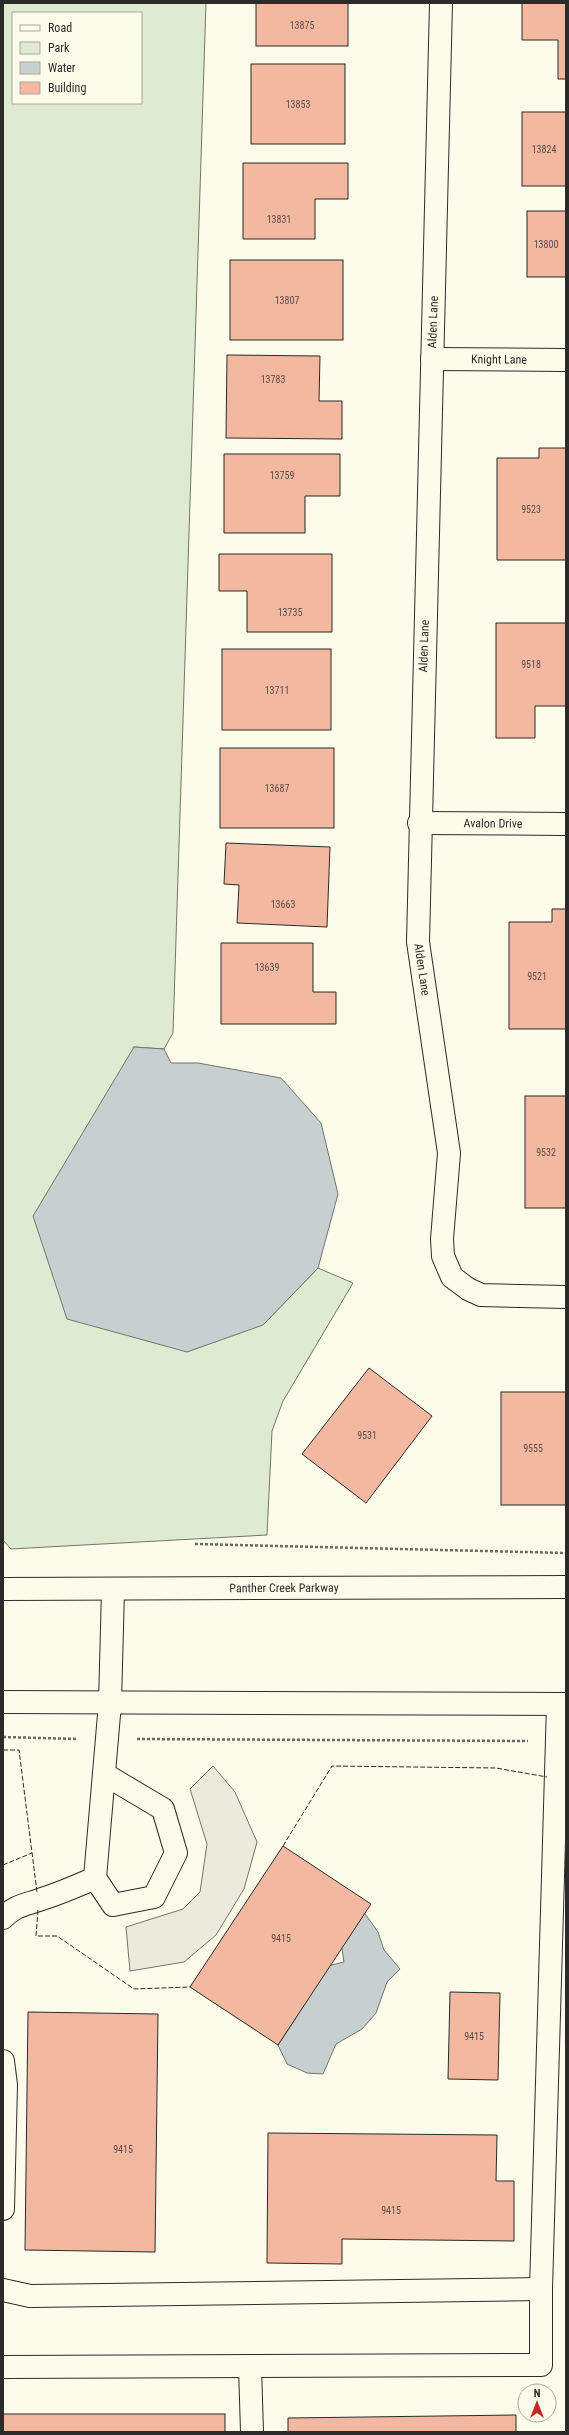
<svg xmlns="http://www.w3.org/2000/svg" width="569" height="2435" font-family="'Roboto Condensed',sans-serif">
<rect width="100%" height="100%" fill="#fdfbea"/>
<path fill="#deebd1" stroke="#74746e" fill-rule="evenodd" d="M 3,3 L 206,3 L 173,1033 L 164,1049 L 133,1047 L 263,1325 L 318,1268 L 353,1283 L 283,1401 L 272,1431 L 267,1535 L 11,1549 L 3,1540 ZM 13,13 L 141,13 L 141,103 L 13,103 Z"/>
<path fill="#eceadb" stroke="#74746e" d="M 213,1766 L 235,1792 L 257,1842 L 244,1889 L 216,1935 L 184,1962 L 130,1971 L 126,1927 L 183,1909 L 200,1892 L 207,1844 L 190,1789 Z"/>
<g fill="#c7d0d0" stroke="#74746e">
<path d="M 134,1047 L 164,1049 L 171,1063 L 198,1063 L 281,1078 L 321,1123 L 338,1194 L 318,1268 L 263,1325 L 187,1352 L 67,1319 L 33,1216 Z"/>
<path d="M 358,1904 L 378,1932 L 384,1950 L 400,1969 L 387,1982 L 376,2013 L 362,2029 L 336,2044 L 323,2074 L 307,2073 L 287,2064 L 278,2045 L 296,2018 L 296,1990 L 315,1969 L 344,1962 L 339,1929 Z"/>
</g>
<g fill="#f2b8a0" stroke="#2b2b2b">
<rect x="256" y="3" width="92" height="43"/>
<path d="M 522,3 L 566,3 L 566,79 L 558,79 L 558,40 L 522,40 Z"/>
<rect x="251" y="64" width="94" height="80"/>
<rect x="522" y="112" width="44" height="74"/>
<path d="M 243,163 L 348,163 L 348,199 L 315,199 L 315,239 L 243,239 Z"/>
<rect x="527" y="211" width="39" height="66"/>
<rect x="230" y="260" width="113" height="80"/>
<path d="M 227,355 L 320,356 L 319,401 L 342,401 L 342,439 L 226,438 Z"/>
<path d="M 539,448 L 566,448 L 566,560 L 497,560 L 497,458 L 539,458 Z"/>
<path d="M 224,454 L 340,454 L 340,496 L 305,496 L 305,533 L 224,533 Z"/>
<path d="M 219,554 L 332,554 L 332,632 L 247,632 L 247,591 L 219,591 Z"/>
<path d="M 496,623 L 566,623 L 566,706 L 535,706 L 535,738 L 496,738 Z"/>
<rect x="222" y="649" width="109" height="81"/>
<rect x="220" y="748" width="114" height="80"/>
<path d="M 226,843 L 330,847 L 327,927 L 237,923 L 239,885 L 224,884 Z"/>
<path d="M 552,909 L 566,909 L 566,1029 L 509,1029 L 509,922 L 552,922 Z"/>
<path d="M 221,943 L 313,943 L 313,992 L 336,992 L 336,1024 L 221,1024 Z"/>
<rect x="525" y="1096" width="41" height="112"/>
<path d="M 369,1368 L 432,1416 L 366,1503 L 302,1454 Z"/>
<rect x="501" y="1392" width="65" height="113"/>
<path d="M 283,1846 L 371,1904 L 278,2045 L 190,1987 Z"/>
<path d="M 450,1992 L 500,1993 L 498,2080 L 448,2079 Z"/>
<path d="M 28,2012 L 158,2014 L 155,2252 L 25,2250 Z"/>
<path d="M 268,2133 L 497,2135 L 496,2181 L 514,2181 L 514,2241 L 342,2239 L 342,2264 L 267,2263 Z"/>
<rect x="3" y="2414" width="222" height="18"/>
<path d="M 516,2415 L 516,2432 L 288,2432 L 288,2418 Z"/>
</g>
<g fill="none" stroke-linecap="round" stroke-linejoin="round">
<defs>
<g id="minor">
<path id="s1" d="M 441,3 L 418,942 L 449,1153 L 442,1239 L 443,1256 L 452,1277 L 468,1289 L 481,1295 L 566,1297"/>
<path id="s2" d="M 432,359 L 566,360"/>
<path id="s3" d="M 419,823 L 566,824"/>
<path d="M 95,1878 L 113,1905 L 154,1897 L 176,1853 L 163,1809 L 104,1774"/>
<path d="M 3,1918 C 14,1906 25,1905 39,1900 C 58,1894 77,1886 95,1878 L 110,1703 L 113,1590"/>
<path d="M 3,2061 L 6,2085 L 3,2209"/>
<path d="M 3,2290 L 30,2296 L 541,2289"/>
<path d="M 3,2367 L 541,2365 L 541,2289 L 558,1704"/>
<path d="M 250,2367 L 252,2432"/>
</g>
<g id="secondary">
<path id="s4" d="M 3,1589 L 566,1587"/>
<path d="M 3,1702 L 566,1704"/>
</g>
</defs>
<use href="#minor" stroke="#2b2b2b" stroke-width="24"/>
<use href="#secondary" stroke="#2b2b2b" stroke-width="24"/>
<g stroke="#6a6964" stroke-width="2.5" stroke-dasharray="3 2" stroke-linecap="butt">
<path d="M 195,1544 L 566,1553"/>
<path d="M 3,1737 L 78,1739"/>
<path d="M 137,1739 L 528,1741"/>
</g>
<use href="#minor" stroke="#fdfbea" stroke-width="22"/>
<use href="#secondary" stroke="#fdfbea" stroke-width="22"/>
<g stroke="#2b2b2b" stroke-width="1" stroke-dasharray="5 2" stroke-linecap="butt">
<path d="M 3,1750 L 19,1750 L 37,1892"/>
<path d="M 283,1846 L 332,1766 L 496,1768 L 547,1777"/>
<path d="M 3,1865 L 32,1853"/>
<path d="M 38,1910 L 36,1936 L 57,1936 L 134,1989 L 190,1987"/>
</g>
</g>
<g text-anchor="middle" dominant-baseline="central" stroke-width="3" stroke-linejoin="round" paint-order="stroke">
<g font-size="10" fill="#5d4e48">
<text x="302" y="25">13875</text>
<text x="298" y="104">13853</text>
<text x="544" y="149">13824</text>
<text x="279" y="219">13831</text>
<text x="546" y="244">13800</text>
<text x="287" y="300">13807</text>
<text x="273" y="379">13783</text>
<text x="282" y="475">13759</text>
<text x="531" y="509">9523</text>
<text x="290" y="612">13735</text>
<text x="531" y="664">9518</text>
<text x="277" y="690">13711</text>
<text x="277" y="788">13687</text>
<text x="283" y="904">13663</text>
<text x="267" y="967">13639</text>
<text x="537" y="976">9521</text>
<text x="546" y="1152">9532</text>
<text x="367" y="1435">9531</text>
<text x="533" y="1448">9555</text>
<text x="281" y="1938">9415</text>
<text x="474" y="2036">9415</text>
<text x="123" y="2149">9415</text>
<text x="391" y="2210">9415</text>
</g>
<g font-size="12" fill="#2b2b2b" stroke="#fdfbea">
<text transform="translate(433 322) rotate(-88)">Alden Lane</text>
<text stroke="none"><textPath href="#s2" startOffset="67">Knight Lane</textPath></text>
<text transform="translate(424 646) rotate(-88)">Alden Lane</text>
<text stroke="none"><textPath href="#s3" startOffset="74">Avalon Drive</textPath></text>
<text stroke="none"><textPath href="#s1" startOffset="967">Alden Lane</textPath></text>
<text stroke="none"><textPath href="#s4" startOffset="281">Panther Creek Parkway</textPath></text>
</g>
</g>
<rect width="569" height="2435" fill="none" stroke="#2b2b2b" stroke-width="8"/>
<rect x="12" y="12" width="130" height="92" fill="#fdfbea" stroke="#a9a89e"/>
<rect x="20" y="25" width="20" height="6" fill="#fdfbea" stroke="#a9a89e"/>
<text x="48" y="32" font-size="12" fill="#2b2b2b">Road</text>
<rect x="20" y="42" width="20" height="12" fill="#deebd1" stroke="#a9a89e"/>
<text x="48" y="52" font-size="12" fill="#2b2b2b">Park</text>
<rect x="20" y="62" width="20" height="12" fill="#c7d0d0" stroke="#a9a89e"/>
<text x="48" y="72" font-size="12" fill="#2b2b2b">Water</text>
<rect x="20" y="82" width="20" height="12" fill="#f2b8a0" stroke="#a9a89e"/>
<text x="48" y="92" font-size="12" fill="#2b2b2b">Building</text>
<g transform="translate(537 2403)"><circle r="19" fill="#fdfbea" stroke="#a9a89e"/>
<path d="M0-3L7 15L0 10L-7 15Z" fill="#c62828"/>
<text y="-6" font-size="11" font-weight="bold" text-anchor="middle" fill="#2b2b2b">N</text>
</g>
</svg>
